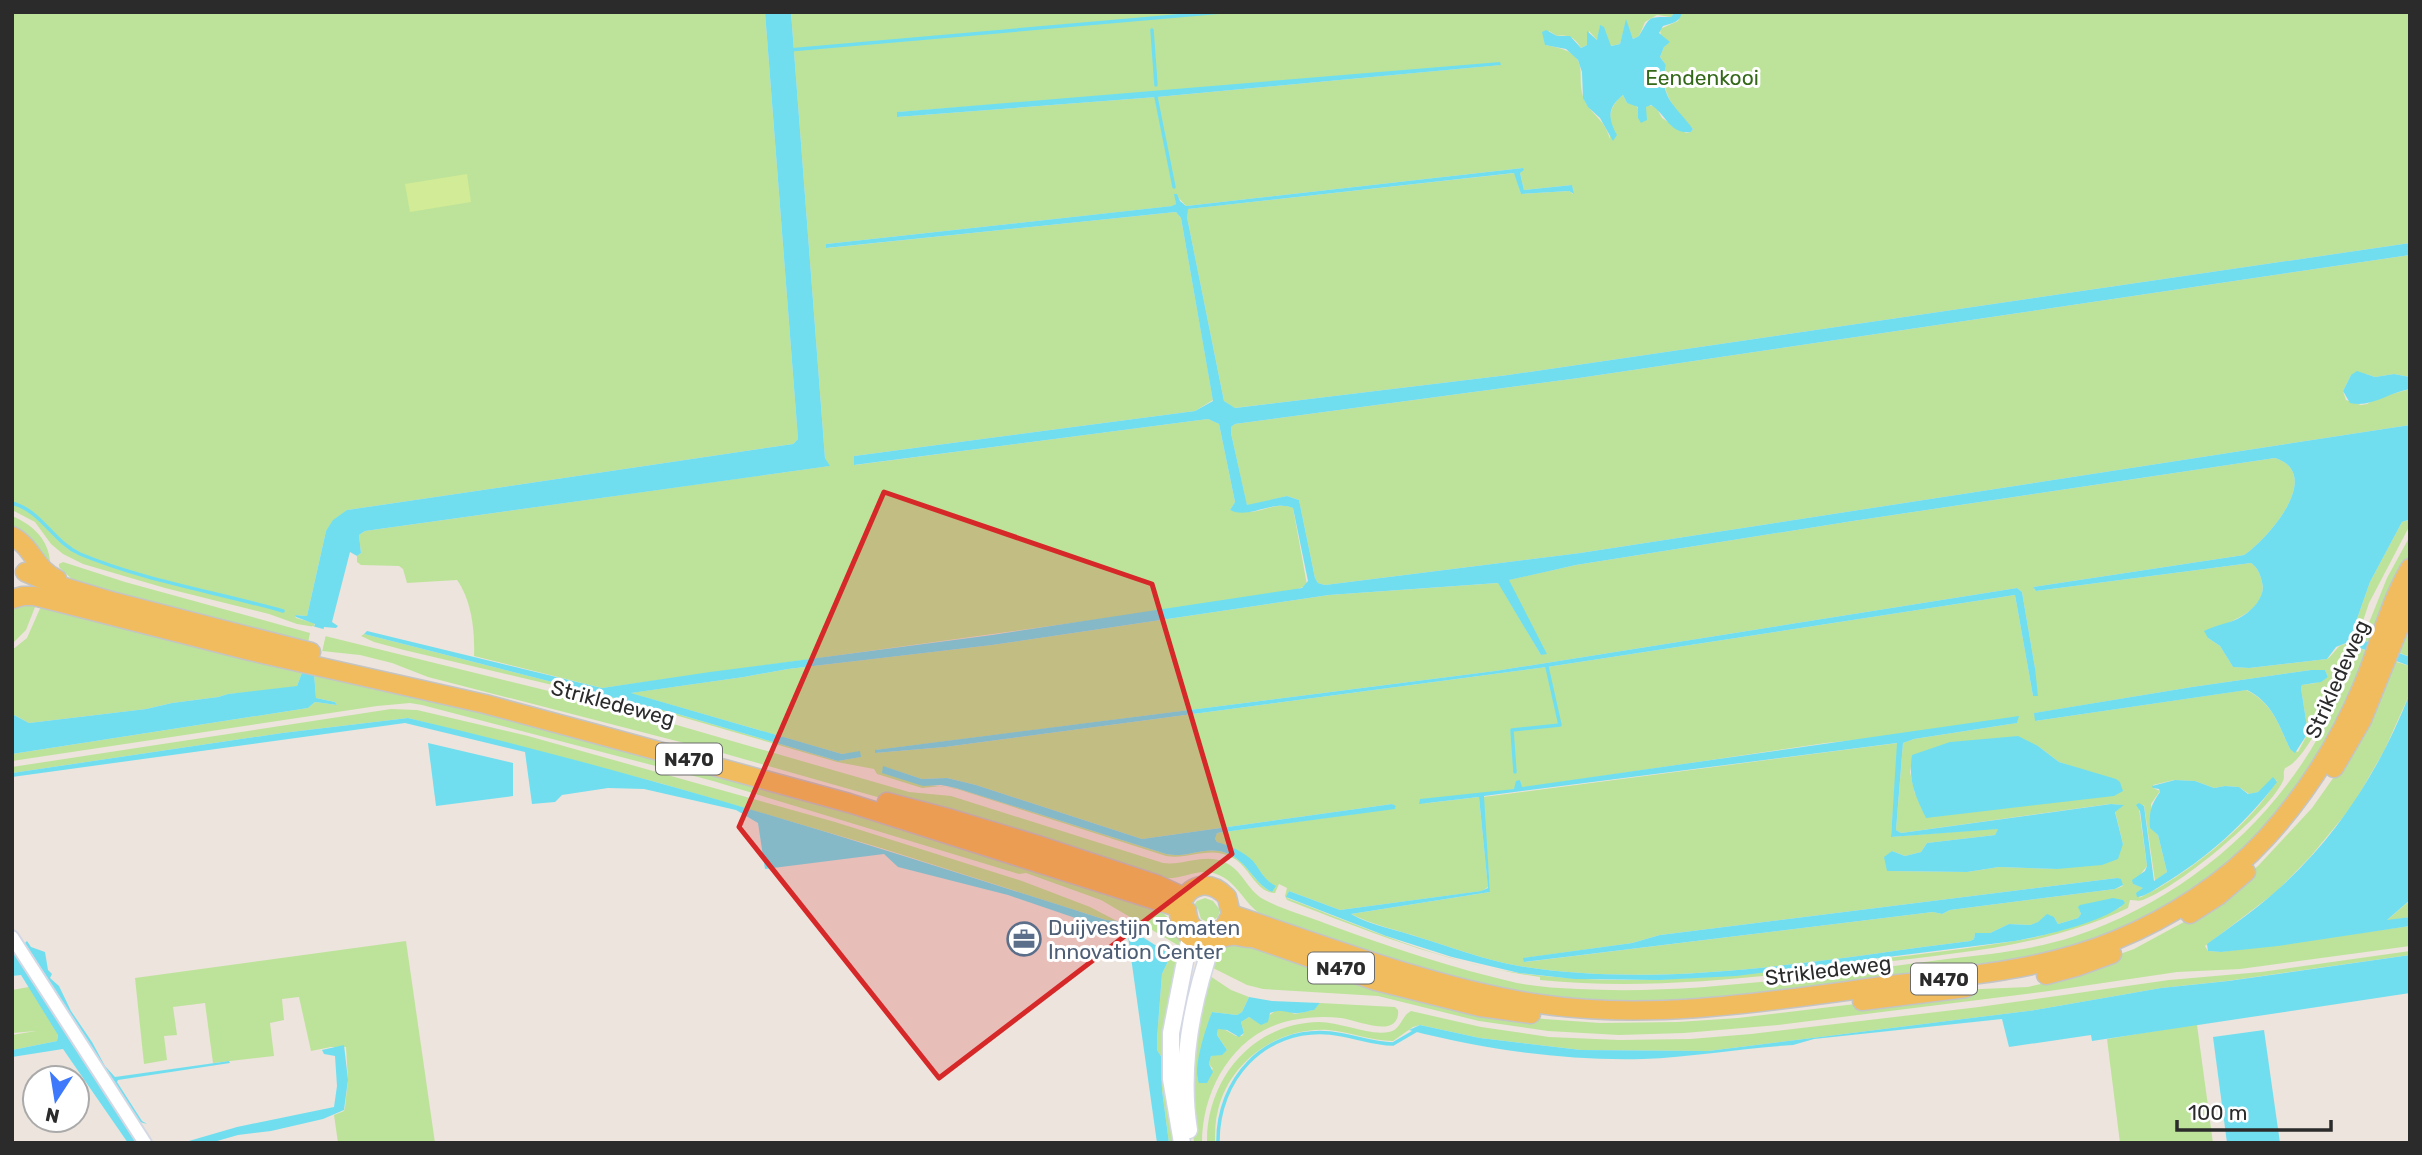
<svg xmlns="http://www.w3.org/2000/svg" width="2422" height="1155" font-family="Rubik,sans-serif">
<rect width="100%" height="100%" fill="#ede4dd"/>
<g fill="#bde39a" fill-rule="evenodd">
<path d="M 12,12 L 765,12 L 798,439 L 793,444 L 347,510 L 326,531 L 307,616 L 295,615 L 296,618 L 314,623 L 315,627 L 297,624 L 269,614 L 165,588 L 83,564 L 63,554 L 51,544 L 35,522 L 12,510 Z"/>
<path d="M 791,12 L 1675,12 L 1671,17 L 1657,15 L 1645,22 L 1639,36 L 1633,39 L 1626,21 L 1620,44 L 1610,46 L 1599,27 L 1600,33 L 1597,40 L 1589,31 L 1587,45 L 1581,48 C 1575,38 1569,34 1557,36 L 1549,31 L 1545,45 C 1601,54 1569,78 1588,106 C 1597,119 1605,121 1610,139 C 1610,120 1607,107 1623,95 L 1627,103 L 1634,104 L 1640,110 L 1648,105 L 1656,107 L 1662,118 L 1686,133 L 1691,132 L 1693,129 C 1675,109 1659,94 1666,65 L 1660,57 L 1664,47 L 1669,42 L 1661,37 L 1660,29 L 1678,21 L 1682,12 L 2410,12 L 2410,243 L 1508,375 L 1234,408 L 1224,401 L 1187,217 L 1187,209 L 1515,173 L 1521,194 L 1569,191 L 1573,194 L 1572,185 L 1524,190 L 1520,173 L 1523,168 L 1186,206 L 1175,194 L 1176,204 L 1173,206 L 826,244 L 827,248 L 1176,212 L 1181,218 L 1213,400 L 1195,411 L 854,456 L 855,465 L 1208,419 L 1219,424 L 1235,502 L 1230,510 C 1236,511 1242,512 1248,512 C 1262,512 1279,501 1293,508 L 1307,585 C 1295,594 1215,603 1194,606 L 602,688 L 474,656 C 475,632 472,601 457,580 L 407,583 L 403,569 L 399,566 L 361,565 L 357,562 L 357,556 L 361,553 L 359,535 L 365,531 L 829,466 L 825,458 ZM 1500,65 L 1157,97 L 897,117 L 898,112 Z"/>
<path d="M 2410,255 L 2410,377 L 2394,374 L 2375,377 L 2366,374 L 2351,375 L 2343,391 L 2346,400 L 2361,405 L 2367,404 L 2378,398 L 2410,389 L 2410,425 L 1580,553 L 1325,585 L 1318,583 L 1315,578 L 1299,500 L 1287,496 L 1247,506 L 1231,433 L 1231,427 L 1235,424 L 1579,378 Z"/>
<path d="M 2275,458 C 2325,474 2267,540 2244,555 L 2033,587 L 2036,591 L 2251,563 C 2258,568 2260,574 2262,582 C 2267,605 2243,616 2226,624 C 2220,627 2214,633 2208,638 L 2220,646 L 2233,667 L 2249,668 L 2327,659 C 2338,651 2338,639 2354,646 C 2344,672 2311,759 2285,768 C 2282,775 2286,776 2282,783 C 2264,816 2181,885 2145,899 C 2140,902 2135,900 2130,900 L 2128,908 C 2042,948 1961,952 1869,964 C 1759,977 1650,991 1540,980 L 1540,977 C 1452,965 1369,932 1287,900 L 1285,896 L 1287,888 L 1279,884 L 1275,893 C 1256,893 1249,866 1233,858 C 1210,845 1190,860 1166,856 L 957,789 L 941,786 L 922,788 L 877,774 L 874,769 L 837,762 L 654,709 L 404,650 L 374,642 L 361,636 L 364,634 L 674,713 L 838,761 L 860,757 L 860,752 L 842,754 L 630,693 L 744,677 L 788,669 L 992,645 L 1329,595 L 1499,583 L 1541,655 L 1546,653 L 1508,580 L 1576,565 L 1853,521 ZM 2017,588 L 2022,592 L 2035,668 L 2033,696 L 2015,595 L 1547,667 L 945,747 L 875,753 L 876,750 L 1495,671 ZM 2311,670 L 2325,670 L 2328,677 L 2316,683 L 2302,685 L 2301,688 L 2308,733 L 2298,752 L 2290,749 C 2279,725 2272,702 2246,690 L 2035,721 L 2035,713 L 2192,687 ZM 2017,723 L 1914,739 L 1903,743 L 1896,830 L 1901,833 L 2110,804 L 2122,805 L 2115,811 L 2123,844 L 2057,869 L 1999,867 L 1967,872 L 1887,871 L 1892,851 L 1905,856 L 1921,852 L 1927,843 L 1995,835 L 1999,828 L 1891,837 L 1898,743 L 1483,797 L 1490,892 L 1351,914 C 1372,925 1398,930 1421,938 C 1454,948 1485,960 1519,966 C 1665,990 1824,959 1970,941 L 1974,939 L 1975,933 L 1990,933 L 2009,924 L 2030,925 L 2054,917 L 2058,924 L 2078,918 L 2081,914 L 2079,909 L 2110,899 L 2119,901 L 2121,907 C 2092,921 2063,930 2032,938 C 1969,949 1905,956 1842,963 C 1735,976 1627,988 1519,973 C 1441,962 1361,926 1287,898 L 1289,891 L 1340,910 L 1482,891 L 1488,887 L 1479,797 L 1420,804 L 1515,789 L 1520,780 L 1521,788 L 1826,743 ZM 2038,746 L 2059,762 L 2083,770 L 1915,794 L 1910,772 L 1913,755 ZM 885,767 L 922,779 L 947,778 L 976,785 L 1142,839 L 1392,804 L 1396,808 L 1217,833 L 1215,839 L 1217,842 C 1243,851 1262,867 1272,892 C 1253,883 1248,861 1226,853 C 1205,845 1187,859 1166,854 L 956,788 L 928,785 ZM 2174,780 L 2195,781 L 2214,788 L 2225,786 L 2239,787 L 2249,794 L 2258,792 L 2277,780 C 2253,823 2183,878 2139,898 L 2144,888 L 2133,884 L 2147,866 L 2139,808 L 2144,805 L 2155,881 L 2167,872 L 2158,835 L 2154,831 L 2151,804 L 2160,791 L 2153,788 L 2153,785 ZM 2117,878 L 2123,886 L 2115,889 L 1950,910 L 1942,914 L 1933,912 L 1525,962 L 1524,958 L 1632,943 L 1660,935 Z"/>
<path d="M 2410,510 L 2410,525 L 2369,603 L 2358,636 L 2356,638 L 2351,636 L 2370,582 L 2402,522 L 2408,520 L 2407,514 Z"/>
<path d="M 12,516 C 34,525 51,542 50,567 L 12,532 Z"/>
<path d="M 2410,536 L 2410,565 L 2371,643 L 2362,640 L 2387,578 Z"/>
<path d="M 63,562 L 125,582 L 310,633 L 307,648 L 77,584 L 59,567 L 59,564 Z"/>
<path d="M 37,602 L 26,630 L 12,644 L 12,605 Z"/>
<path d="M 42,604 L 146,634 L 303,670 L 297,686 L 293,688 L 228,694 L 218,697 L 172,703 L 146,709 L 29,723 L 12,714 L 12,650 L 27,638 Z"/>
<path d="M 2410,605 L 2410,657 L 2395,651 Z"/>
<path d="M 325,636 L 618,708 L 909,792 L 951,796 L 1163,863 C 1183,866 1204,853 1224,862 C 1242,869 1247,890 1263,899 C 1283,910 1306,916 1327,924 C 1389,947 1452,968 1517,983 C 1537,987 1557,988 1578,989 C 1654,993 1729,986 1804,977 C 1852,972 1899,965 1947,959 C 1990,954 2034,950 2075,936 C 2167,905 2247,845 2301,765 C 2326,729 2343,688 2360,648 L 2368,652 L 2369,663 L 2292,804 L 2194,894 L 2082,950 L 1839,989 L 1620,1006 L 1470,987 L 1265,917 C 1241,904 1236,873 1205,872 C 1190,872 1179,880 1162,878 L 719,752 L 428,677 L 392,663 L 360,655 L 322,651 Z"/>
<path d="M 2393,661 L 2410,666 L 2410,693 L 2406,702 L 2385,749 L 2353,805 L 2311,856 L 2276,892 L 2205,946 L 2208,951 L 2221,952 L 2410,926 L 2410,946 L 2240,969 L 2177,972 L 2049,991 L 1778,1025 L 1684,1033 L 1619,1035 L 1548,1031 L 1479,1021 L 1378,996 L 1263,989 L 1247,985 L 1209,966 C 1219,947 1219,945 1241,943 L 1494,1011 L 1544,1019 L 1600,1023 L 1678,1022 L 1738,1018 L 1981,989 L 2028,987 L 2058,980 L 2084,967 L 2134,949 L 2193,917 L 2258,866 L 2312,808 L 2336,774 Z"/>
<path d="M 314,673 L 567,729 L 999,856 L 1152,910 L 1153,908 C 1170,915 1175,925 1183,941 L 1181,947 L 1101,900 L 1026,873 L 1019,874 L 713,781 L 422,705 L 410,703 L 377,706 L 12,761 L 12,754 L 308,708 L 315,702 L 337,705 L 335,702 L 316,698 Z"/>
<path d="M 391,709 L 417,710 L 528,736 L 835,822 L 1022,881 L 1090,907 L 1117,921 L 1106,920 L 881,848 L 663,784 L 408,718 L 282,733 L 12,773 L 12,767 Z"/>
<path d="M 1205,898 L 1213,901 L 1220,910 L 1218,917 L 1210,923 L 1201,919 L 1198,909 L 1192,908 L 1197,901 Z"/>
<path d="M 2410,900 L 2410,917 L 2386,921 L 2408,902 Z"/>
<path d="M 406,941 L 435,1143 L 338,1143 L 334,1115 L 344,1111 L 345,1107 L 348,1080 L 346,1047 L 331,1047 L 311,1051 L 299,997 L 282,999 L 284,1020 L 270,1023 L 274,1056 L 213,1063 L 205,1003 L 173,1007 L 177,1035 L 164,1036 L 167,1060 L 144,1064 L 135,978 Z"/>
<path d="M 2410,951 L 2410,955 L 2227,981 L 2161,988 L 2035,1010 L 1708,1051 L 1581,1050 L 1480,1038 L 1420,1025 L 1413,1027 L 1393,1041 C 1371,1041 1350,1032 1328,1030 C 1278,1027 1230,1061 1218,1110 C 1215,1121 1215,1132 1215,1143 L 1207,1143 C 1206,1079 1253,1023 1319,1022 C 1341,1022 1369,1036 1389,1032 C 1402,1029 1401,1016 1411,1011 L 1481,1027 L 1549,1037 L 1619,1040 L 1690,1039 L 1751,1034 L 1979,1007 L 2169,980 L 2261,972 Z"/>
<path d="M 1171,955 L 1181,961 L 1176,986 L 1177,1143 L 1169,1143 L 1162,1090 L 1161,1056 L 1157,1050 L 1157,1039 L 1162,974 Z"/>
<path d="M 1207,974 L 1231,990 L 1249,997 L 1242,1012 L 1237,1015 L 1212,1012 L 1203,1043 L 1197,1079 L 1213,1069 L 1209,1064 L 1211,1056 L 1227,1050 L 1217,1035 L 1218,1029 L 1222,1028 L 1236,1036 L 1242,1036 L 1244,1033 L 1241,1022 L 1249,1017 L 1259,1023 L 1275,1011 L 1284,1009 L 1295,1014 L 1313,1010 L 1320,1003 L 1395,1007 L 1398,1010 C 1399,1017 1396,1024 1388,1026 C 1377,1029 1353,1020 1341,1018 C 1325,1016 1309,1017 1293,1020 C 1235,1031 1202,1088 1202,1143 L 1194,1143 L 1188,1079 Z"/>
<path d="M 29,987 L 58,1034 L 57,1041 L 12,1050 L 12,1035 L 36,1031 L 12,1033 L 12,990 Z"/>
<path d="M 2191,1025 L 2197,1025 L 2213,1143 L 2120,1143 L 2107,1039 Z"/>
</g>
<path fill="#d2eb96" d="M 467,174 L 471,202 L 410,212 L 405,184 Z"/>
<g fill="#71deef">
<path d="M 765,12 L 791,12 L 825,458 L 830,466 L 365,531 L 359,535 L 361,553 L 357,556 L 350,552 L 332,622 L 338,626 L 336,628 L 324,627 L 314,673 L 316,698 L 335,702 L 337,705 L 315,702 L 308,708 L 12,754 L 12,714 L 29,723 L 146,709 L 172,703 L 218,697 L 228,694 L 297,686 L 303,670 L 315,624 L 296,617 L 295,615 L 307,616 L 326,531 L 333,520 L 347,510 L 793,444 L 798,439 Z"/>
<path d="M 1675,12 L 1682,12 C 1681,22 1672,23 1663,26 L 1659,33 L 1670,42 L 1664,47 L 1660,57 L 1666,65 C 1658,97 1676,106 1693,129 L 1691,132 C 1670,135 1666,114 1651,105 L 1646,107 L 1647,120 L 1641,123 L 1638,118 L 1638,107 L 1627,103 L 1623,95 C 1607,108 1608,118 1617,135 L 1613,141 L 1600,118 L 1588,107 L 1583,98 L 1582,72 L 1578,60 L 1566,49 L 1545,45 L 1542,32 L 1546,30 L 1557,36 L 1570,36 L 1581,48 L 1587,45 L 1587,31 L 1597,40 L 1600,25 L 1604,27 L 1611,46 L 1620,44 L 1626,19 L 1633,39 L 1639,36 C 1651,16 1647,17 1671,17 Z"/>
<path d="M 1500,62 L 1501,65 L 1157,97 L 897,117 L 897,112 Z"/>
<path d="M 1523,168 L 1524,170 L 1520,173 L 1524,190 L 1572,185 L 1574,194 L 1569,191 L 1521,194 L 1514,173 L 1188,209 L 1187,217 L 1224,401 L 1235,408 L 1508,375 L 2410,243 L 2410,255 L 1579,378 L 1235,424 L 1231,427 L 1231,433 L 1247,505 L 1287,496 L 1299,500 L 1315,578 L 1318,583 L 1325,585 L 1580,553 L 2410,425 L 2408,520 L 2402,522 L 2370,582 L 2351,636 L 2410,657 L 2410,666 L 2346,643 L 2336,647 L 2327,659 L 2249,668 L 2233,667 L 2220,646 L 2208,638 L 2204,631 C 2225,621 2240,624 2257,603 C 2262,596 2264,590 2262,582 C 2260,574 2258,568 2251,563 L 2036,591 L 2033,587 L 2244,555 C 2267,540 2325,474 2275,458 L 1853,521 L 1576,565 L 1509,580 L 1547,654 L 1541,655 L 1498,583 L 1329,595 L 992,645 L 788,669 L 744,677 L 631,693 L 842,754 L 860,751 L 861,757 L 838,761 L 674,713 L 364,634 L 367,631 L 602,688 L 710,672 L 992,635 L 1302,588 L 1308,581 L 1293,508 C 1273,499 1249,520 1230,510 L 1235,502 L 1219,424 L 1208,419 L 854,465 L 854,456 L 1195,411 L 1213,401 L 1181,218 L 1176,212 L 826,248 L 826,244 L 1172,206 L 1176,204 L 1174,194 L 1177,194 L 1180,201 L 1186,206 Z"/>
<path d="M 2357,371 L 2375,377 L 2394,374 L 2410,377 L 2410,389 C 2390,392 2371,408 2350,403 L 2343,391 L 2351,375 Z"/>
<path d="M 2017,588 L 2022,592 L 2035,668 L 2038,696 L 2033,696 L 2015,595 L 1547,667 L 945,747 L 875,753 L 875,750 L 1495,671 Z"/>
<path d="M 2311,670 L 2325,670 L 2328,677 L 2321,682 L 2302,685 L 2301,688 L 2308,733 L 2295,753 L 2290,749 C 2279,725 2272,702 2247,690 L 2035,721 L 2034,713 L 2192,687 Z"/>
<path d="M 2410,693 L 2410,900 L 2387,920 L 2410,917 L 2410,926 L 2278,946 L 2221,952 L 2208,951 L 2207,944 C 2230,927 2254,911 2275,892 C 2336,839 2381,768 2410,693 Z"/>
<path d="M 2019,716 L 2017,723 L 1914,739 L 1903,743 L 1896,830 L 1901,833 L 2111,804 L 2124,805 L 2115,812 L 2123,844 L 2118,859 L 2102,865 L 2057,869 L 1999,867 L 1967,872 L 1887,871 L 1884,857 L 1892,851 L 1905,856 L 1921,852 L 1927,843 L 1995,835 L 1998,829 L 1891,837 L 1897,743 L 1484,796 L 1490,892 L 1351,914 C 1372,926 1398,930 1421,938 C 1454,948 1485,960 1519,966 C 1665,990 1824,959 1970,941 L 1974,939 L 1975,933 L 1990,933 L 2009,924 L 2030,925 L 2038,922 L 2047,914 L 2054,917 L 2058,924 L 2078,918 L 2081,914 L 2078,907 L 2080,905 L 2113,898 L 2123,900 L 2125,903 C 2105,922 2043,936 2015,941 L 1736,976 L 1659,980 L 1574,979 L 1519,973 L 1452,957 L 1386,936 L 1286,897 L 1289,891 L 1340,910 L 1481,891 L 1488,888 L 1479,797 L 1419,804 L 1420,799 L 1514,789 L 1516,781 L 1520,780 L 1522,787 Z"/>
<path d="M 408,718 C 644,773 875,846 1106,920 L 1117,921 L 1171,955 L 1162,974 L 1157,1039 L 1157,1050 L 1161,1056 L 1162,1090 L 1169,1143 L 1157,1143 L 1128,936 L 1008,895 L 898,867 L 884,854 L 765,869 L 758,823 L 736,810 L 644,789 L 608,788 L 562,795 L 555,802 L 532,804 L 525,752 L 405,723 L 12,777 L 12,773 L 282,733 Z"/>
<path d="M 2018,736 L 2038,746 L 2059,762 L 2116,779 L 2120,782 L 2123,791 L 2114,796 L 1926,818 C 1915,795 1908,781 1912,755 L 1950,742 Z"/>
<path d="M 428,743 L 513,763 L 513,796 L 436,806 Z"/>
<path d="M 883,766 L 922,779 L 947,778 L 976,785 L 1142,839 L 1392,804 L 1396,806 L 1395,809 L 1217,833 L 1215,839 L 1217,842 C 1230,846 1243,851 1253,861 C 1261,871 1264,880 1276,886 L 1272,892 C 1253,883 1248,861 1226,853 C 1205,845 1187,859 1166,854 L 956,788 L 941,785 L 923,786 L 882,773 Z"/>
<path d="M 2273,777 L 2277,782 C 2246,823 2206,859 2162,885 C 2154,890 2146,896 2137,897 L 2136,893 L 2143,888 L 2133,884 L 2132,880 L 2145,871 L 2147,866 L 2140,811 L 2136,805 L 2139,803 L 2144,806 L 2154,881 L 2167,872 L 2158,835 L 2150,828 C 2149,811 2151,805 2160,792 L 2159,789 L 2153,788 L 2152,786 L 2175,780 L 2195,781 L 2214,788 L 2225,786 L 2239,787 L 2248,794 L 2258,792 Z"/>
<path d="M 2117,878 L 2121,879 L 2123,885 L 2115,889 L 1950,910 L 1942,914 L 1933,912 L 1524,962 L 1523,958 L 1632,943 L 1660,935 Z"/>
<path d="M 27,941 L 31,947 L 45,952 L 48,970 L 52,974 L 50,978 L 59,986 L 71,1011 L 92,1042 L 105,1066 L 115,1077 L 229,1061 L 230,1063 L 118,1080 L 117,1082 L 142,1121 L 147,1124 L 140,1122 L 25,943 Z"/>
<path d="M 12,949 L 28,974 L 137,1143 L 128,1143 L 63,1049 L 12,1057 L 12,1050 L 57,1041 L 58,1035 L 21,975 L 12,976 Z"/>
<path d="M 2410,955 L 2410,993 L 2092,1041 L 2091,1035 L 2009,1047 L 2002,1019 L 1814,1039 L 1793,1045 C 1743,1048 1693,1057 1643,1059 C 1565,1061 1485,1050 1409,1030 L 1420,1025 L 1480,1038 L 1581,1050 L 1708,1051 L 2035,1010 L 2161,988 L 2228,981 Z"/>
<path d="M 1249,997 L 1272,1001 L 1320,1003 L 1314,1010 C 1308,1011 1300,1014 1294,1013 C 1284,1012 1281,1009 1270,1013 L 1268,1022 L 1261,1025 L 1249,1017 L 1241,1022 L 1244,1033 L 1239,1037 L 1227,1030 L 1218,1029 L 1217,1035 L 1227,1050 L 1222,1055 L 1211,1056 L 1209,1064 L 1213,1072 L 1207,1083 L 1199,1083 C 1192,1070 1206,1027 1212,1012 L 1237,1015 L 1242,1012 Z"/>
<path d="M 2264,1030 L 2280,1143 L 2227,1143 L 2213,1037 Z"/>
<path d="M 344,1045 L 348,1080 L 344,1110 L 323,1119 L 271,1131 L 238,1135 L 210,1143 L 182,1143 L 237,1127 L 334,1107 L 337,1086 L 335,1056 L 324,1054 L 322,1050 Z"/>
</g>
<path fill="#ede4dd" d="M 312,626 L 327,630 L 317,673 L 302,670 Z"/>
<g fill="none" stroke-linecap="round" stroke-linejoin="round">
<g stroke="#71deef" stroke-width="3.5">
<path d="M 1152,30 L 1156,85"/>
<path d="M 789,50 L 1222,12"/>
<path d="M 1156,97 L 1174,187"/>
<path d="M 12,503 C 42,511 53,542 80,554 C 145,581 216,592 283,611"/>
<path d="M 1515,772 L 1512,730 L 1560,725 L 1547,667"/>
<path d="M 1218,1143 C 1217,1080 1264,1027 1330,1033 C 1351,1035 1372,1044 1393,1044 L 1417,1030"/>
</g>
<defs>
<path id="minor" d="M 12,937 L 145,1143"/>
<g id="secondary">
<path d="M 1189,1130 C 1179,1067 1192,1001 1213,941"/>
<path d="M 1182,1143 L 1171,1079 L 1171,1033 L 1190,936"/>
</g>
<g id="primary">
<path d="M 12,536 C 32,546 36,570 57,579"/>
<path d="M 25,572 L 48,582 L 115,602 L 311,652"/>
<path d="M 12,599 L 23,596 L 34,596 L 250,651 L 485,704 L 600,735 L 849,803 L 1180,908 L 1187,911 C 1188,925 1194,931 1208,934 L 1224,928 L 1231,914 L 1227,897 C 1190,859 1157,927 1199,941 C 1211,944 1220,937 1231,936 C 1239,935 1245,939 1253,938"/>
<path d="M 2334,768 L 2362,720 L 2410,600"/>
<path d="M 887,802 L 952,819 L 1035,844 L 1156,884 L 1184,897"/>
<path d="M 1231,914 C 1330,947 1438,989 1540,1004 C 1652,1021 1772,1001 1883,986 C 1962,976 2041,971 2116,940 C 2170,918 2226,882 2266,838 C 2307,793 2339,742 2363,685 C 2379,647 2389,604 2410,568"/>
<path d="M 2190,914 L 2218,896 L 2246,872"/>
<path d="M 1243,931 L 1253,938 L 1376,981 L 1480,1007 L 1531,1014"/>
<path d="M 2046,975 L 2076,967 L 2112,954"/>
<path d="M 1862,1001 L 1966,988"/>
</g>
</defs>
<use href="#minor" stroke="#d3d8e4" stroke-width="16"/>
<use href="#secondary" stroke="#d3d8e4" stroke-width="19"/>
<use href="#primary" stroke="#c4c4c4" stroke-width="21"/>
<use href="#minor" stroke="#fff" stroke-width="12"/>
<use href="#secondary" stroke="#fff" stroke-width="16"/>
<use href="#primary" stroke="#f1bc5e" stroke-width="18"/>
</g>
<path fill="#d62828" fill-opacity="0.2" stroke="#d62828" stroke-width="5" stroke-linejoin="round" d="M 884,492 L 1152,584 L 1232,854 L 939,1078 L 739,827 Z"/>
<defs>
<symbol id="office-ring" viewBox="-11 -11 22 22"><circle r="9.5" fill="#fff" stroke="#5c6f8a" stroke-width="1.5"/><path d="M-6-3h4V-5.5h4V-3h4V5H-6ZM-1-4.5V-3h2v-1.5ZM-6 0V1H6V0Z" fill="#5c6f8a"/></symbol>
</defs>
<g fill-rule="evenodd">
<use href="#office-ring" x="1005" y="920" width="38" height="38"/>
</g>
<g text-anchor="middle" dominant-baseline="central" stroke-width="6" stroke-linejoin="round" paint-order="stroke">
<g fill="#fff" stroke="#6b6b6b" stroke-width="2">
<rect x="656" y="743.5" width="66" height="31" rx="5"/>
<rect x="1308" y="952.5" width="66" height="31" rx="5"/>
<rect x="1911" y="963.5" width="66" height="31" rx="5"/>
</g>
<g font-size="19" font-weight="bold" fill="#2b2b2b">
<text x="689" y="759">N470</text>
<text x="1341" y="968">N470</text>
<text x="1944" y="979">N470</text>
</g>
<g font-size="21" fill="#35691a" stroke="#fff">
<text x="1702" y="77">Eendenkooi</text>
</g>
<g font-size="21" fill="#2b2b2b" stroke="#fff">
<text transform="translate(2337 679) rotate(-66)">Strikledeweg</text>
<text transform="translate(613 703) rotate(15)">Strikledeweg</text>
<text transform="translate(1828 970) rotate(-7)">Strikledeweg</text>
</g>
<g font-size="21" fill="#4e5e75" stroke="#fff" text-anchor="start">
<text x="1048" y="927">Duijvestijn Tomaten<tspan x="1048" dy="24">Innovation Center</tspan></text>
</g>
</g>
<rect width="2422" height="1155" fill="none" stroke="#2b2b2b" stroke-width="28"/>
<g transform="translate(56 1099) rotate(192)"><circle r="33" fill="#ffffff" stroke="#aaaaaa" stroke-width="2"/>
<path d="M0-5L12 26L0 18L-12 26Z" fill="#3d79fa"/>
<text y="-10" font-size="19" font-weight="bold" text-anchor="middle" fill="#2b2b2b">N</text>
</g>
<path d="M2177 1120v10h154v-10" fill="none" stroke="#2b2b2b" stroke-width="3.5"/>
<text x="2188" y="1120" font-size="21" fill="#2b2b2b" stroke="#ffffff" stroke-width="5" paint-order="stroke">100 m</text>
</svg>
